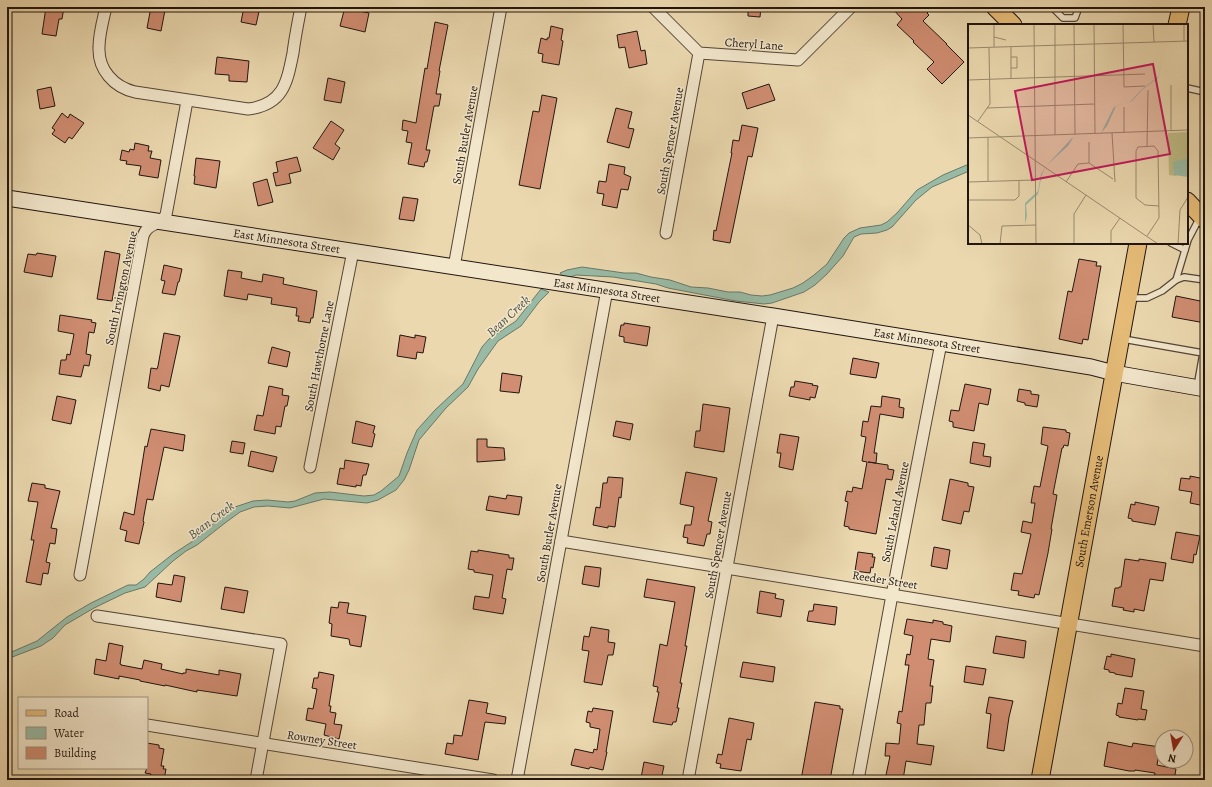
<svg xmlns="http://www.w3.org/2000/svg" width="1212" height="787" font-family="Alegreya,serif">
<rect width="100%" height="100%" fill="#ebd8af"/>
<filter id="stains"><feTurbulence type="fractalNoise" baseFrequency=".005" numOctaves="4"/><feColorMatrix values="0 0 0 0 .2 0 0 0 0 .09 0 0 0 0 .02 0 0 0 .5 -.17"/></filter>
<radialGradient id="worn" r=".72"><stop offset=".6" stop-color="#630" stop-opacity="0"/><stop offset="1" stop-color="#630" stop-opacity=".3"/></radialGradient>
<g fill="#99bba5" stroke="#697969">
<path d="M 969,164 L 969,171 L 932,187 L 916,200 L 892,227 L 887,230 L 877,233 L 861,234 L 854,237 L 843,256 L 827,274 L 815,285 L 804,292 L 772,303 L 764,304 L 736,301 L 668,288 L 656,284 L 613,277 L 576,275 L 565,279 L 560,273 L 567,270 L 582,267 L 624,273 L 636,273 L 651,277 L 670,280 L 691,287 L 708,288 L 728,292 L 740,292 L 751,295 L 762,296 L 770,295 L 793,288 L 803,283 L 814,275 L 827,264 L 844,238 L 849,233 L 860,228 L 881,225 L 887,222 L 897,213 L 917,190 L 943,175 Z"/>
<path d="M 541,289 L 549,292 L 539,302 L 521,326 L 498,341 L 478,369 L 468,387 L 446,408 L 419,440 L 409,470 L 404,480 L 396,490 L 378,500 L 367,503 L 324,499 L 290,508 L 268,506 L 254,507 L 240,512 L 225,523 L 197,545 L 186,551 L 173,561 L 145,587 L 125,593 L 94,608 L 65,625 L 53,638 L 41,646 L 7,659 L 7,654 L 37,641 L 67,617 L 91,603 L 128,585 L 136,585 L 144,579 L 150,572 L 173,554 L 193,541 L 232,508 L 253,501 L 267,500 L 288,502 L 295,501 L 315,493 L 330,492 L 364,496 L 374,495 L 381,491 L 399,476 L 407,453 L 417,430 L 435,410 L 451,395 L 463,384 L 482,347 L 489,339 L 516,321 Z"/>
</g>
<g fill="#d08d72" stroke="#21150f">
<path d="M 46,7 L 64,7 L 62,19 L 59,19 L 56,36 L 42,34 Z"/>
<path d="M 151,7 L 165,10 L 161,31 L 147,28 Z"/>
<path d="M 244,7 L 260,7 L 256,25 L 241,22 Z"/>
<path d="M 345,7 L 360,7 L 359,11 L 369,13 L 365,32 L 340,26 Z"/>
<path d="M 748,7 L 761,7 L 760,17 L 748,16 Z"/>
<path d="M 891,7 L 933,7 L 927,13 L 929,15 L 923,21 L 947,44 L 946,44 L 964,62 L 942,84 L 927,69 L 934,62 L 913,42 L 914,41 L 897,25 L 902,19 Z"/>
<path d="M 435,22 L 448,25 L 439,71 L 440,71 L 436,94 L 441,94 L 439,106 L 434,106 L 426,150 L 430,150 L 427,162 L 425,162 L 424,167 L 408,164 L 412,143 L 406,142 L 408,131 L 402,130 L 403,120 L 416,123 L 425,68 L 427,69 Z"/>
<path d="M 551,26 L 563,29 L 561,40 L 563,41 L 559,65 L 542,62 L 543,54 L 538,53 L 541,38 L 547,40 L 547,38 L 549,38 Z"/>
<path d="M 637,31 L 641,51 L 645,50 L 647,64 L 629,68 L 625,47 L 619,48 L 617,35 Z"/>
<path d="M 217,57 L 249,61 L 247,82 L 229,81 L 229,75 L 215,74 Z"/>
<path d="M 328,78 L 345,82 L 341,103 L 324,100 Z"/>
<path d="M 769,84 L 775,100 L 747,109 L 742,93 Z"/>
<path d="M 51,87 L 55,106 L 40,109 L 37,90 Z"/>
<path d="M 542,95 L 557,98 L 540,189 L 519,185 L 533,111 L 539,112 Z"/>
<path d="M 616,108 L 632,112 L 628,128 L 634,129 L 629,148 L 607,142 Z"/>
<path d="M 62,113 L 68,118 L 70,114 L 84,123 L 72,139 L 69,137 L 65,143 L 52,134 L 55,130 L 52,128 Z"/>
<path d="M 331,121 L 344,130 L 335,144 L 340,148 L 333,160 L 313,148 Z"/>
<path d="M 742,125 L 758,128 L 752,157 L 748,156 L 730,243 L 713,240 L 714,230 L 716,231 L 732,153 L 731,153 L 733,140 L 739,141 Z"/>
<path d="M 135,143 L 149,146 L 148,151 L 152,151 L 150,158 L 161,160 L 158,178 L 139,175 L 141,166 L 126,164 L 127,161 L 120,160 L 122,150 L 129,152 L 130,149 L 134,150 Z"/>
<path d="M 297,157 L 301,171 L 289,174 L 291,183 L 276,186 L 273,173 L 278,172 L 276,162 Z"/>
<path d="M 196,158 L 220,161 L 216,188 L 194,184 L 195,176 L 194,176 Z"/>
<path d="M 609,164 L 625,167 L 624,174 L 631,177 L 628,190 L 621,189 L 617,208 L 602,205 L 604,194 L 597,193 L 599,181 L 606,182 Z"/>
<path d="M 267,179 L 273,202 L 258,206 L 253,183 Z"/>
<path d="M 403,197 L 418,199 L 414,221 L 399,219 Z"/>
<path d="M 105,251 L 120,254 L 112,301 L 97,299 Z"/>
<path d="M 37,253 L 56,256 L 52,277 L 24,272 L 28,254 L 36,255 Z"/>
<path d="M 1079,259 L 1097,262 L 1096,266 L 1101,266 L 1088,340 L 1083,339 L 1082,344 L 1059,339 L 1068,291 L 1072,292 Z"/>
<path d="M 164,265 L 182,269 L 179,282 L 178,282 L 175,295 L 162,293 L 165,281 L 161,280 Z"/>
<path d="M 228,270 L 242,272 L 241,278 L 262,282 L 263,274 L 284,278 L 283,284 L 317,291 L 313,318 L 311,318 L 310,323 L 298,321 L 299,316 L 296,316 L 297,308 L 271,304 L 272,298 L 248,294 L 247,300 L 224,296 Z"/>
<path d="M 1176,296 L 1205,302 L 1205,323 L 1172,317 Z"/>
<path d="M 60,315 L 92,320 L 91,322 L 96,323 L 94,333 L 89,332 L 86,354 L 91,355 L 89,366 L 84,365 L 81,377 L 59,374 L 61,360 L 66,360 L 67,354 L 70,355 L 74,334 L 58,331 Z"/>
<path d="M 624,323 L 650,327 L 647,346 L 624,342 L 624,337 L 619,336 L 621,325 L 624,325 Z"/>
<path d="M 164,333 L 180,336 L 169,387 L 161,385 L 160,391 L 148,388 L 151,368 L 157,369 L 158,366 Z"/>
<path d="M 400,335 L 415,338 L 415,335 L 426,337 L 423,353 L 417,352 L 416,359 L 397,356 Z"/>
<path d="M 272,347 L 290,352 L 287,367 L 268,363 Z"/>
<path d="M 853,358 L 879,363 L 876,378 L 850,374 Z"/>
<path d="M 502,373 L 522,376 L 519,393 L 500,391 Z"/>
<path d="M 795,381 L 813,384 L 812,385 L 818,386 L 815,398 L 810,397 L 810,400 L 789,396 L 791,387 L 794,387 Z"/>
<path d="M 965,384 L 991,389 L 988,405 L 979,403 L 974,431 L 953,427 L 953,422 L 949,421 L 951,410 L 959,411 Z"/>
<path d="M 269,386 L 283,389 L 282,395 L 289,396 L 287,406 L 285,406 L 281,427 L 276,426 L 275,434 L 254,430 L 257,415 L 263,416 Z"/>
<path d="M 1019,389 L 1031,391 L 1031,394 L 1039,395 L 1037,407 L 1025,405 L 1025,403 L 1017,401 Z"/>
<path d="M 57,396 L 76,400 L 71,424 L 52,420 Z"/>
<path d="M 882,396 L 900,399 L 899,407 L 904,408 L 903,418 L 880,414 L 874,453 L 877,453 L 876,463 L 868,462 L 888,465 L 888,469 L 894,470 L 892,480 L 886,479 L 876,534 L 849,529 L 849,527 L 844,526 L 848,502 L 845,501 L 847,491 L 852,492 L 853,487 L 862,489 L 867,462 L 862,461 L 866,437 L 861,436 L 863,421 L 868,422 L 871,406 L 881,407 Z"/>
<path d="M 703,404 L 730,408 L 724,452 L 694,447 L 696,431 L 700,431 Z"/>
<path d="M 356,421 L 375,426 L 373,433 L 375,434 L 372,447 L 352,443 Z"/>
<path d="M 616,421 L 633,424 L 630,440 L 613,436 Z"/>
<path d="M 1043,427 L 1066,430 L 1066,432 L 1070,433 L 1068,446 L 1064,445 L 1063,448 L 1062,448 L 1053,494 L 1057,495 L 1051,529 L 1052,529 L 1048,553 L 1039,595 L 1035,594 L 1034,598 L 1018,595 L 1019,591 L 1011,590 L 1014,573 L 1022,574 L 1031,534 L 1021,532 L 1023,521 L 1032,523 L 1035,503 L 1031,503 L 1034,486 L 1040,487 L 1048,446 L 1041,444 Z"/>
<path d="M 151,429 L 185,435 L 183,451 L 164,447 L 153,500 L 147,499 L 143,521 L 144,522 L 139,544 L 125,541 L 127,531 L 120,529 L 124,512 L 134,515 L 145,446 L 147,447 Z"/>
<path d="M 780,434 L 799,437 L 793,470 L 779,467 L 781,453 L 777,453 Z"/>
<path d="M 477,439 L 487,439 L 487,447 L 504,448 L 505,460 L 477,462 Z"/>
<path d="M 232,441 L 245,443 L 243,454 L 230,452 Z"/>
<path d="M 973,442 L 985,444 L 983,456 L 991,457 L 990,467 L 970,463 Z"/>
<path d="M 251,451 L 277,457 L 273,472 L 248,466 Z"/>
<path d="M 345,460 L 369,464 L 366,475 L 363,475 L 361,486 L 356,485 L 356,487 L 337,484 L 340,468 L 344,469 Z"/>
<path d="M 686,472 L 717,478 L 708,521 L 712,522 L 710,534 L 707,534 L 704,546 L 687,543 L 688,538 L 683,537 L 685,525 L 691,525 L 694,507 L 680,504 Z"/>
<path d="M 1190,476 L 1205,479 L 1205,506 L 1190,503 L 1192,492 L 1179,490 L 1181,478 L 1190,479 Z"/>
<path d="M 608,477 L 623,478 L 621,498 L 619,497 L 615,527 L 608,526 L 608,528 L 593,525 L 596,507 L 600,508 L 603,483 L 607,483 Z"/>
<path d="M 950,479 L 968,483 L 968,486 L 974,487 L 969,512 L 964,511 L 961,524 L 942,520 Z"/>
<path d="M 32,483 L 45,485 L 45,488 L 60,491 L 51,528 L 57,529 L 55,544 L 50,543 L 46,562 L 50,563 L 48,574 L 43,573 L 41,585 L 26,582 L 34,540 L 31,540 L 38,502 L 28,501 Z"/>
<path d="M 507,495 L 522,497 L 519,515 L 486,510 L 489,496 L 506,499 Z"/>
<path d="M 1135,502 L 1159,507 L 1155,525 L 1132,521 L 1132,519 L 1128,518 L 1131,504 L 1135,505 Z"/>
<path d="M 1176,532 L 1200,536 L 1196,555 L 1194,554 L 1193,563 L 1171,559 Z"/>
<path d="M 934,547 L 950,550 L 947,569 L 931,566 Z"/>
<path d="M 478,550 L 509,555 L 509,558 L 514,558 L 512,570 L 507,569 L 502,598 L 506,599 L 503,614 L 473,609 L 475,596 L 489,598 L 493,575 L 474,572 L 474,570 L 468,569 L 471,551 L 478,552 Z"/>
<path d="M 858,552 L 873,554 L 872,557 L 875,557 L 873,568 L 871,567 L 870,573 L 855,571 Z"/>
<path d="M 1125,559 L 1139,561 L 1139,559 L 1166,563 L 1163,581 L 1150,579 L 1144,611 L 1134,609 L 1134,612 L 1123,610 L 1124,608 L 1112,606 L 1115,588 L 1119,588 L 1119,587 L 1121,587 Z"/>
<path d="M 585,566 L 601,568 L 599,587 L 582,584 Z"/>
<path d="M 174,575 L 185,577 L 181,602 L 156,597 L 158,583 L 172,585 Z"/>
<path d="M 647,579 L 695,587 L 685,646 L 687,646 L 680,683 L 682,683 L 677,708 L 679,708 L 676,722 L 673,722 L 672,725 L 653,722 L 659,692 L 657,692 L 658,687 L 653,686 L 660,644 L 667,646 L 675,602 L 644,597 Z"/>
<path d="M 225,587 L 248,591 L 244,613 L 221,609 Z"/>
<path d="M 760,591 L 776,594 L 775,598 L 784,600 L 781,617 L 757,613 Z"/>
<path d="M 339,602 L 349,603 L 347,613 L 366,616 L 361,647 L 350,645 L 349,639 L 331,636 L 332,624 L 329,623 L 331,607 L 338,608 Z"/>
<path d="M 814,604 L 837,607 L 835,625 L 807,621 L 809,611 L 813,611 Z"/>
<path d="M 907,619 L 933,623 L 933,620 L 943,622 L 943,624 L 952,626 L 950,642 L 931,639 L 928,659 L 934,660 L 930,686 L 933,686 L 931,703 L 926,703 L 924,725 L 919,725 L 917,744 L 934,746 L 931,765 L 906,761 L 903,780 L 885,780 L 890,756 L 885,756 L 886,743 L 899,744 L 901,724 L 897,723 L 899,711 L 902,712 L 909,665 L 905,665 L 907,654 L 910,655 L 913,636 L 904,634 Z"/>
<path d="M 591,627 L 609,630 L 608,642 L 615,643 L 613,655 L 608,655 L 602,685 L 584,682 L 589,651 L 582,650 L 584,636 L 589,637 Z"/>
<path d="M 996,636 L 1026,641 L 1024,658 L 993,653 Z"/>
<path d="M 109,643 L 123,646 L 120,664 L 121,664 L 121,665 L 142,669 L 144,660 L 162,664 L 161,669 L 183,674 L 183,673 L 186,673 L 186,669 L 219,675 L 219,670 L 241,674 L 237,696 L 197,690 L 197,692 L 165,685 L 165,686 L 140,681 L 140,680 L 119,676 L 119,679 L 94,674 L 96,659 L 106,661 Z"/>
<path d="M 1111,654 L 1135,659 L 1132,677 L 1115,674 L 1115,673 L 1109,672 L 1109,670 L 1104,669 L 1107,656 L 1111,657 Z"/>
<path d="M 743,662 L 775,667 L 773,682 L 740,677 Z"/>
<path d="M 966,666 L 986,669 L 983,685 L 964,682 Z"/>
<path d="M 319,672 L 334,675 L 329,706 L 331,706 L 330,712 L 336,713 L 334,724 L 342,725 L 339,739 L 324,735 L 326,724 L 306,720 L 308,708 L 313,709 L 317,689 L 312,688 L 314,678 L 318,678 Z"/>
<path d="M 1125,688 L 1144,691 L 1141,709 L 1147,710 L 1145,720 L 1138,719 L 1138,720 L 1119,717 L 1119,716 L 1116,715 L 1118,703 L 1122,704 Z"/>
<path d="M 989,697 L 1013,701 L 1009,717 L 1004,751 L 987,748 L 991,714 L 986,713 Z"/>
<path d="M 469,700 L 488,703 L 486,713 L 506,717 L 505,724 L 485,722 L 478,760 L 445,754 L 447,743 L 453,744 L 454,735 L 462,736 Z"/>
<path d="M 815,702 L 840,706 L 840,709 L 843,709 L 830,780 L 801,780 Z"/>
<path d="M 593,708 L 613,711 L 606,752 L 607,752 L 603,770 L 590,767 L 589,769 L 571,765 L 575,749 L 593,753 L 594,749 L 597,750 L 600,729 L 590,727 L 590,723 L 586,722 L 588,711 L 592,712 Z"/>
<path d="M 729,718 L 754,723 L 751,740 L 747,739 L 741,771 L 720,768 L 721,764 L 716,763 L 718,754 L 722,755 Z"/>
<path d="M 1108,742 L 1132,747 L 1133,743 L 1160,747 L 1157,765 L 1176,769 L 1174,780 L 1154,778 L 1155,773 L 1135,770 L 1135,771 L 1129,771 L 1104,766 Z"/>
<path d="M 147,743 L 159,745 L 159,748 L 164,749 L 161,766 L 164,766 L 163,769 L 166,769 L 164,780 L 149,780 L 151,774 L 145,773 L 147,768 Z"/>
<path d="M 644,762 L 664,766 L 661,780 L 641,778 Z"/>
</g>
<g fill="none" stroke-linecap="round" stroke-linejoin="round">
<defs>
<g id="lane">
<path d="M 1052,7 L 1063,18 L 1075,18 L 1079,7"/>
<path d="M 1187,88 L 1205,92"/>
<path d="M 1171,243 L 1185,250"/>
<path d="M 1176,280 L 1188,240 L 1200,217"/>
<path d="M 1129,298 L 1147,298 L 1162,291 L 1176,280 L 1184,277 L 1205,280"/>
<path d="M 1123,339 L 1203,353 L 1197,387"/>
<path d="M 1203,353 L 1205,345"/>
</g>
<g id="street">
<path d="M 106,7 C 103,20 99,34 99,47 C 98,70 114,87 135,92 L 248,109 C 283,105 287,83 293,53 C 295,37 298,22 301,7"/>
<path d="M 653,7 L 699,53 L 798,60 L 851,7"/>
<path d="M 666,233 L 699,53"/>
<path d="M 454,267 L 501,7"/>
<path d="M 310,467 L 353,251"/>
<path d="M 561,541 L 1205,646"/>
<path d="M 80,575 L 143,236 C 148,222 158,227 166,215 L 187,101"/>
<path d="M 97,616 L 281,644 L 256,780"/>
<path d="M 147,725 L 493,780"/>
<path d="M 517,780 L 607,290"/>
<path d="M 688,780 L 773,316"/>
<path d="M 858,780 L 892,595 L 941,343"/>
</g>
<g id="secondary">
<path id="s1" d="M 7,198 L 773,316 L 1091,367 L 1114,373 L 1205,389"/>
</g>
<g id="primary">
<path d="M 995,7 L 1013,25"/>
<path d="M 1177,25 L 1181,7"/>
<path d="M 1187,201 L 1205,220"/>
<path id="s2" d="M 1040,780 L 1138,243"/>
</g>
</defs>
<use href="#lane" stroke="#544637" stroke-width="8"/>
<use href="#street" stroke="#544637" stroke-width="13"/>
<use href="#secondary" stroke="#21150f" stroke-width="17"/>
<use href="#primary" stroke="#21150f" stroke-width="19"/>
<use href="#lane" stroke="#f2e6cb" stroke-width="5.5"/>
<use href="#street" stroke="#f2e6cb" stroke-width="11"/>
<use href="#secondary" stroke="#f2e6cb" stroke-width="15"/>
<use href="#primary" stroke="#e6bc78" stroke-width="17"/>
</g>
<g text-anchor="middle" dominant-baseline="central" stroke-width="3" stroke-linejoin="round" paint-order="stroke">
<g font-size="12" fill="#21150f" stroke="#f2e6cb">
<text transform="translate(754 44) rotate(4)">Cheryl Lane</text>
<text transform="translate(465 135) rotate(-80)">South Butler Avenue</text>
<text transform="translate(670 141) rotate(-80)">South Spencer Avenue</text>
<text stroke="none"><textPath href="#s1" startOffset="283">East Minnesota Street</textPath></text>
<text transform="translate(121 288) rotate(-78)">South Irvington Avenue</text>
<text stroke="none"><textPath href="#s1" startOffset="607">East Minnesota Street</textPath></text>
<text stroke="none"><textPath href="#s1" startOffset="931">East Minnesota Street</textPath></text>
<text transform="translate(319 356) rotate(-79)">South Hawthorne Lane</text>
<text stroke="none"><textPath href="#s2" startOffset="273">South Emerson Avenue</textPath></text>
<text transform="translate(895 512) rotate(-79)">South Leland Avenue</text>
<text transform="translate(549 533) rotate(-80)">South Butler Avenue</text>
<text transform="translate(718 545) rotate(-80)">South Spencer Avenue</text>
<text transform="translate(885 580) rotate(9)">Reeder Street</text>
<text transform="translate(322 740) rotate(9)">Rowney Street</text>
</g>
<g font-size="13" font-style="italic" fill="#4b4f44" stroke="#f2e6cb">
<text transform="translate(508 316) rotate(-43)">Bean Creek</text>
<text transform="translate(211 520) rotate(-37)">Bean Creek</text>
</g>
</g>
<g transform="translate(968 24)">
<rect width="220" height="220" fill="#ebd8af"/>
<path d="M 220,108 L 220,134 L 212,137 L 208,152 L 201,151 L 200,109 Z" fill="#bfbc85"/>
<path d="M 198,19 L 190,54 L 174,66 L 164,77 L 148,82 L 139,102 L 133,109 L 146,83 L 163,77 L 173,66 L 190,53 ZM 132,111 L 105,114 L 100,122 L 79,141 L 74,150 L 70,170 L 58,181 L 59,192 L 57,200 L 57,179 L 70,167 L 73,150 L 79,141 L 104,114 ZM 220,134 L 220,153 L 206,151 L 205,138 Z" fill="#99bba5"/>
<path fill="none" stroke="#9a8a6f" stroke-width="1" d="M 26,0 L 26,23M 66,0 L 68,220M 87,0 L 87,111M 106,0 L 107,111M 126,0 L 127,110M 155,0 L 156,63 L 177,62M 185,0 L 186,18M 216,0 L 216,17M 26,13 L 38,16M 43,23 L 43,54M 0,24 L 220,17M 43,33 L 49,33 L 49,44 L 43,44M 0,56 L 177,50M 203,61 L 203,107M 19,84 L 126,80M 0,91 L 190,220M 10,97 L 22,80 L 21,24M 144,109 L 147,158M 156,109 L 156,83M 20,113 L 20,157M 0,114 L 220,106M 121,118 L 121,139M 179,122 L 180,66M 0,158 L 67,156M 98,158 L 110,140 L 121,139 L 145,155M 0,176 L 47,176 L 51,172 L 51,157M 0,201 L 12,211 L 14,220M 179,212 L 191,194 L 191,191 L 190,127 L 186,122 L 170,123 L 168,127 L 168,174 L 177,181 L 191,182M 32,220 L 34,202 L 68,201M 106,220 L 106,190 L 118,171M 143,220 L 143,207 L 152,194M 210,220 L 212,186 L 220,173"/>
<path fill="#c2185b" fill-opacity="0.15" stroke="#c2185b" stroke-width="2" d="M 185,40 L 202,130 L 64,156 L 47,67 Z"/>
<rect width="220" height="220" fill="none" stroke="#21150f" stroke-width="2"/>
</g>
<rect width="1212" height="787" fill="none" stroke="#ebd8af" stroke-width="24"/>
<rect x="8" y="8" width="1196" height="771" fill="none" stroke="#21150f" stroke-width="2"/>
<rect x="12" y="12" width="1188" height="763" fill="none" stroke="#21150f"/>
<rect x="18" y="697" width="130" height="72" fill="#f2e6cb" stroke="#9e9280"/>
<rect x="26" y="710" width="20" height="6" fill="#e6bc78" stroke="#9e9280"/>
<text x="54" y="717" font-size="12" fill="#21150f">Road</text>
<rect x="26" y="727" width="20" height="12" fill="#99bba5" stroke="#9e9280"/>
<text x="54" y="737" font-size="12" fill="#21150f">Water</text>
<rect x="26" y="747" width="20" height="12" fill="#d08d72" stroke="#9e9280"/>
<text x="54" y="757" font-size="12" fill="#21150f">Building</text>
<g transform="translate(1174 749) rotate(191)"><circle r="19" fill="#f2e6cb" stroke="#9e9280"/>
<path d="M0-3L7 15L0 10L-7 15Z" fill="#8f2418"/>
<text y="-6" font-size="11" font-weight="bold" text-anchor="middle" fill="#21150f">N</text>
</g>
<rect width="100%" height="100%" filter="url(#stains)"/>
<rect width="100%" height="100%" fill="url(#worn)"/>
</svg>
